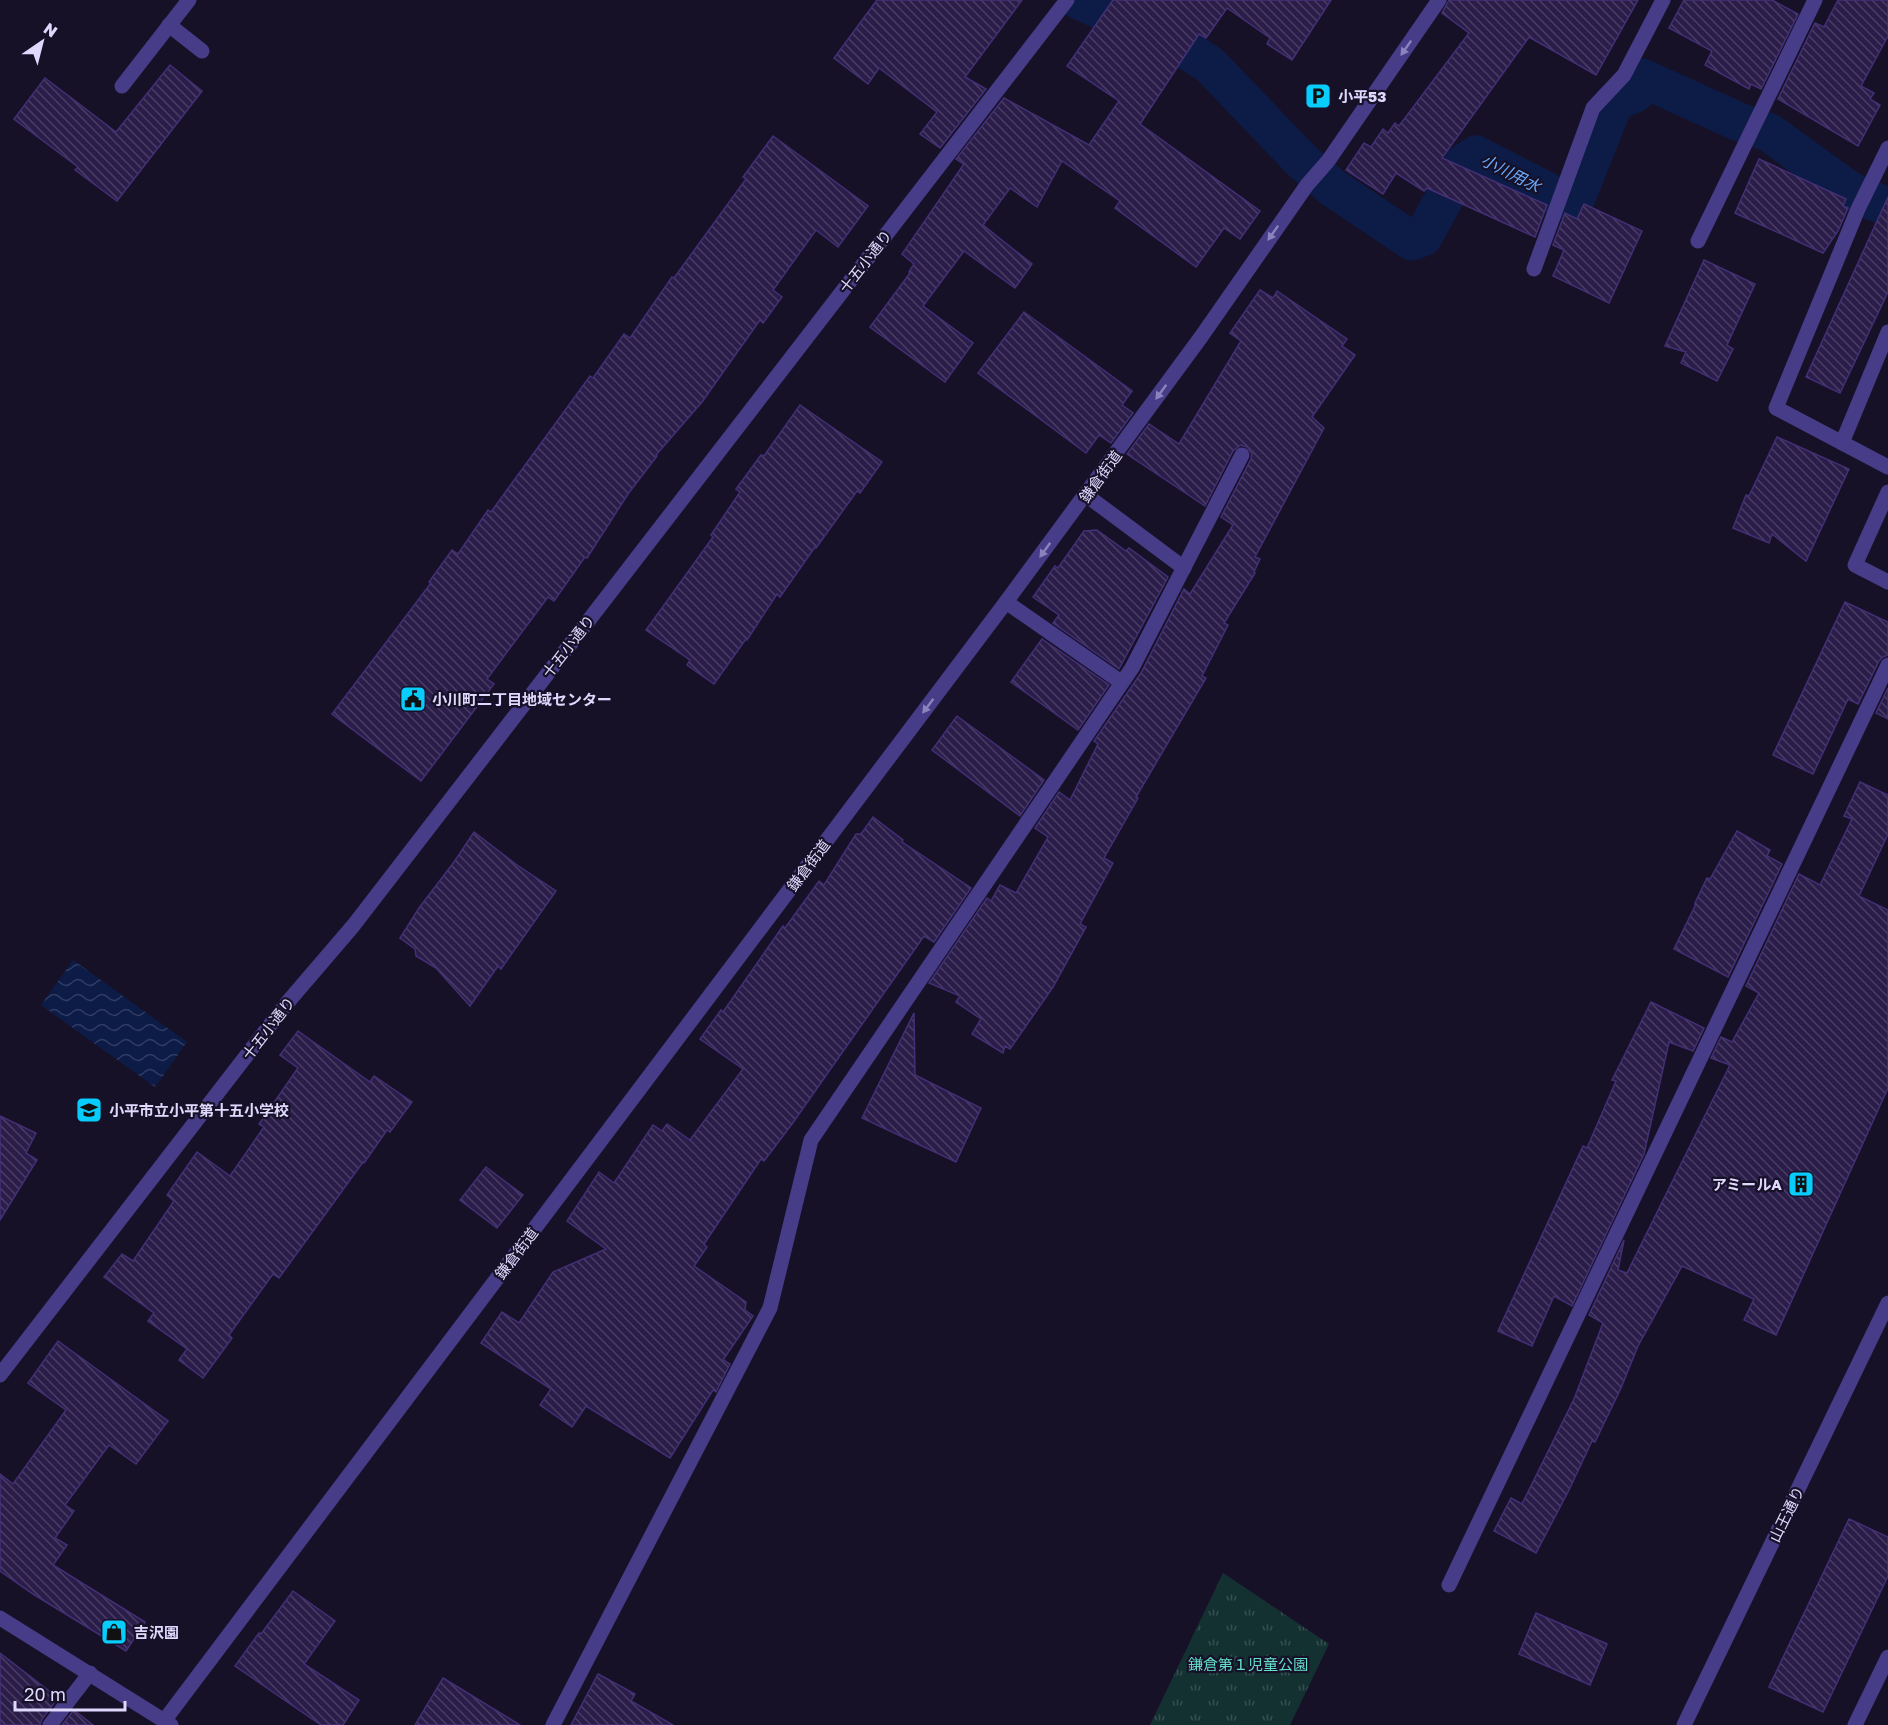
<svg xmlns="http://www.w3.org/2000/svg" width="1888" height="1725" font-family="'Golos Text','Noto Sans JP',sans-serif">
<defs>
<pattern id="park-tufts" width="24" height="20" patternUnits="userSpaceOnUse" patternTransform="scale(1.5)"><rect width="24" height="20" fill="#143132"/><path d="M3 7l-1-3M5 7V3M7 7l1-3M15 17l-1-3M17 17v-4M19 17l1-3" fill="none" stroke="#364e51"/></pattern>
<pattern id="water-waves" width="16" height="10" patternUnits="userSpaceOnUse" patternTransform="scale(1.5)"><rect width="16" height="10" fill="#0c1c47"/><path d="M0 5q4-4 8 0t8 0" fill="none" stroke="#2f3c63"/></pattern>
<pattern id="building-back-hatch" width="6" height="6" patternUnits="userSpaceOnUse" patternTransform="scale(1.5)"><rect width="6" height="6" fill="#2a1d49"/><path d="M-1 5l2 2M0 0l6 6M5-1l2 2" fill="none" stroke="#493d64"/></pattern>
</defs>
<rect width="100%" height="100%" fill="#171128"/>
<path fill="url(#park-tufts)" d="M 1223,1573 L 1329,1644 L 1290,1725 L 1150,1725 Z"/>
<path fill="url(#water-waves)" d="M 73,960 L 187,1042 L 155,1087 L 41,1005 Z"/>
<g fill="none" stroke-linecap="round" stroke-linejoin="round">
<path stroke="#0c1c47" stroke-width="39" d="M 1079,0 L 1184,48 L 1210,65 L 1301,160 L 1333,188 L 1412,241 L 1423,237 L 1463,164 L 1476,155 L 1566,201 L 1576,198 L 1614,102 L 1635,93 L 1642,78 L 1737,121 L 1770,133 L 1850,191 L 1888,207"/>
</g>
<g fill="url(#building-back-hatch)" stroke="#432f75" stroke-width="1.5">
<path d="M 877,0 L 1022,0 L 965,77 L 986,89 L 940,148 L 920,134 L 937,112 L 879,68 L 868,84 L 834,58 Z"/>
<path d="M 1113,0 L 1331,0 L 1292,60 L 1267,44 L 1270,38 L 1227,8 L 1206,38 L 1199,34 L 1140,124 L 1260,211 L 1240,239 L 1224,228 L 1196,267 L 1115,208 L 1120,201 L 1062,161 L 1037,207 L 1010,188 L 983,225 L 1032,264 L 1015,288 L 964,251 L 923,306 L 973,343 L 945,382 L 870,327 L 910,273 L 909,272 L 914,264 L 902,254 L 964,164 L 956,159 L 1004,98 L 1089,145 L 1119,101 L 1067,66 Z"/>
<path d="M 1449,0 L 1638,0 L 1596,75 L 1529,37 L 1442,158 L 1547,205 L 1535,237 L 1427,188 L 1424,191 L 1396,173 L 1383,194 L 1346,170 L 1364,143 L 1371,147 L 1383,129 L 1388,133 L 1395,123 L 1399,126 L 1469,33 L 1442,13 Z"/>
<path d="M 1684,0 L 1772,0 L 1798,14 L 1761,89 L 1751,84 L 1749,89 L 1705,65 L 1712,51 L 1669,28 Z"/>
<path d="M 1838,0 L 1888,0 L 1888,36 L 1861,86 L 1874,93 L 1870,99 L 1880,105 L 1858,146 L 1778,99 L 1815,23 L 1824,27 Z"/>
<path d="M 170,65 L 202,91 L 117,201 L 75,170 L 78,167 L 14,119 L 45,78 L 116,132 Z"/>
<path d="M 773,136 L 868,206 L 838,247 L 816,230 L 773,290 L 782,297 L 763,323 L 760,320 L 702,402 L 656,455 L 657,456 L 628,494 L 587,558 L 585,557 L 554,601 L 548,597 L 487,679 L 494,684 L 421,781 L 332,714 L 431,583 L 429,582 L 452,550 L 458,554 L 488,510 L 491,512 L 590,376 L 593,378 L 624,334 L 630,338 L 672,277 L 674,278 L 746,179 L 743,177 Z"/>
<path d="M 1759,159 L 1846,199 L 1843,206 L 1848,208 L 1838,231 L 1823,253 L 1735,213 Z"/>
<path d="M 1888,197 L 1888,292 L 1840,393 L 1806,377 Z"/>
<path d="M 1584,204 L 1642,231 L 1609,303 L 1553,276 L 1564,250 L 1553,245 L 1565,213 L 1577,219 Z"/>
<path d="M 1704,260 L 1755,284 L 1727,345 L 1733,349 L 1717,381 L 1681,363 L 1686,352 L 1665,346 Z"/>
<path d="M 1260,290 L 1273,298 L 1277,291 L 1347,339 L 1342,346 L 1355,355 L 1312,417 L 1324,428 L 1255,557 L 1260,559 L 1254,572 L 1255,573 L 1224,623 L 1228,625 L 1202,676 L 1206,678 L 1136,797 L 1138,798 L 1104,858 L 1113,863 L 1080,924 L 1086,927 L 1053,987 L 1010,1049 L 1005,1046 L 1003,1053 L 972,1034 L 981,1019 L 956,1002 L 960,996 L 929,983 L 987,898 L 991,901 L 1000,885 L 1016,893 L 1048,837 L 1035,828 L 1059,792 L 1070,800 L 1098,744 L 1094,741 L 1141,673 L 1184,589 L 1190,594 L 1233,525 L 1221,517 L 1251,459 L 1252,454 L 1247,447 L 1241,445 L 1233,451 L 1205,506 L 1127,454 L 1149,424 L 1179,444 L 1241,341 L 1230,333 Z"/>
<path d="M 1024,312 L 1132,391 L 1122,405 L 1133,413 L 1111,443 L 1099,435 L 1086,453 L 978,373 Z"/>
<path d="M 800,405 L 882,462 L 860,493 L 857,491 L 816,548 L 815,547 L 780,597 L 777,594 L 747,640 L 746,639 L 714,684 L 687,665 L 690,660 L 646,630 L 713,537 L 711,535 L 740,492 L 736,489 L 761,455 L 764,456 Z"/>
<path d="M 1777,437 L 1849,469 L 1806,561 L 1772,534 L 1769,543 L 1733,528 L 1746,495 L 1749,496 Z"/>
<path d="M 1097,530 L 1126,551 L 1129,548 L 1168,577 L 1119,669 L 1053,623 L 1059,615 L 1033,597 L 1055,566 L 1058,568 L 1084,531 Z"/>
<path d="M 1845,602 L 1888,622 L 1888,655 L 1883,657 L 1879,661 L 1858,704 L 1848,699 L 1813,774 L 1773,755 Z"/>
<path d="M 1042,639 L 1109,685 L 1078,730 L 1011,682 Z"/>
<path d="M 1888,688 L 1888,719 L 1876,713 Z"/>
<path d="M 957,716 L 1044,780 L 1020,816 L 932,750 Z"/>
<path d="M 1860,782 L 1888,795 L 1888,834 L 1859,896 L 1888,910 L 1888,1088 L 1776,1335 L 1744,1320 L 1754,1299 L 1682,1266 L 1638,1346 L 1621,1388 L 1595,1442 L 1592,1441 L 1569,1490 L 1536,1553 L 1494,1531 L 1511,1498 L 1522,1504 L 1574,1399 L 1603,1323 L 1589,1315 L 1624,1240 L 1618,1270 L 1627,1273 L 1730,1065 L 1711,1058 L 1721,1037 L 1732,1042 L 1759,993 L 1746,986 L 1799,874 L 1820,885 L 1852,819 L 1844,816 Z"/>
<path d="M 873,817 L 903,840 L 902,842 L 971,888 L 934,942 L 924,936 L 792,1124 L 764,1161 L 761,1159 L 704,1244 L 707,1247 L 694,1266 L 746,1302 L 745,1310 L 753,1316 L 723,1360 L 730,1364 L 716,1392 L 713,1390 L 670,1458 L 586,1406 L 572,1427 L 540,1405 L 551,1389 L 481,1343 L 502,1312 L 519,1323 L 553,1272 L 606,1249 L 567,1221 L 599,1172 L 614,1183 L 653,1125 L 662,1131 L 667,1124 L 690,1140 L 743,1069 L 700,1039 L 721,1010 L 723,1012 L 783,926 L 785,928 L 819,881 L 824,885 L 856,834 L 861,834 Z"/>
<path d="M 1737,831 L 1770,850 L 1767,856 L 1782,864 L 1728,977 L 1674,949 L 1695,906 L 1695,903 L 1707,878 L 1710,879 Z"/>
<path d="M 474,832 L 517,865 L 556,891 L 501,969 L 498,966 L 470,1006 L 436,968 L 416,956 L 415,949 L 400,938 L 419,908 L 454,862 Z"/>
<path d="M 1651,1002 L 1704,1028 L 1693,1051 L 1669,1042 L 1644,1154 L 1572,1306 L 1554,1296 L 1532,1346 L 1498,1331 L 1583,1146 L 1587,1148 L 1616,1081 L 1612,1080 Z"/>
<path d="M 914,1013 L 915,1075 L 981,1108 L 956,1162 L 862,1118 Z"/>
<path d="M 298,1031 L 370,1082 L 374,1076 L 412,1102 L 390,1132 L 387,1130 L 364,1163 L 363,1162 L 279,1278 L 273,1274 L 229,1335 L 232,1338 L 203,1378 L 179,1360 L 187,1349 L 148,1321 L 154,1313 L 104,1277 L 122,1254 L 133,1261 L 174,1201 L 167,1195 L 197,1152 L 230,1176 L 264,1127 L 259,1124 L 298,1068 L 280,1055 Z"/>
<path d="M 0,1116 L 36,1133 L 26,1153 L 37,1160 L 0,1220 Z"/>
<path d="M 486,1167 L 523,1195 L 497,1228 L 460,1200 Z"/>
<path d="M 58,1341 L 168,1421 L 136,1464 L 109,1445 L 65,1505 L 74,1511 L 55,1538 L 67,1545 L 53,1565 L 145,1622 L 126,1651 L 33,1594 L 0,1571 L 0,1474 L 13,1484 L 66,1410 L 28,1383 Z"/>
<path d="M 1849,1519 L 1888,1537 L 1888,1576 L 1823,1712 L 1769,1687 Z"/>
<path d="M 293,1591 L 335,1621 L 304,1664 L 359,1700 L 343,1725 L 321,1725 L 235,1666 L 259,1633 L 261,1634 Z"/>
<path d="M 1536,1613 L 1607,1644 L 1590,1685 L 1519,1654 Z"/>
<path d="M 0,1653 L 58,1698 L 42,1719 L 40,1725 L 0,1725 Z"/>
<path d="M 598,1674 L 635,1694 L 631,1701 L 673,1725 L 571,1725 Z"/>
<path d="M 443,1678 L 520,1725 L 415,1725 Z"/>
<path d="M 74,1710 L 93,1725 L 62,1725 Z"/>
</g>
<g fill="none" stroke-linecap="round" stroke-linejoin="round">
<g stroke="#463c87" stroke-width="15">
<path d="M 169,25 L 202,51"/>
<path d="M 1888,148 L 1858,209 L 1776,408 L 1888,467"/>
<path d="M 1698,241 L 1815,0"/>
<path d="M 1534,269 L 1593,108 L 1624,75 L 1663,0"/>
<path d="M 1842,443 L 1888,332"/>
<path d="M 1888,492 L 1855,565 L 1888,582"/>
<path d="M 553,1725 L 770,1308 L 811,1140 L 1132,668 L 1242,455"/>
</g>
<g stroke="#463c87" stroke-width="15">
<path d="M 122,86 L 189,0"/>
<path d="M 1086,495 L 1184,568"/>
<path d="M 1006,602 L 1121,682"/>
<path d="M 0,1375 L 287,1003 L 353,926 L 1067,0"/>
<path d="M 1449,1585 L 1888,665"/>
<path d="M 164,1721 L 1006,602 L 1201,337 L 1307,185 L 1328,161 L 1439,0"/>
<path d="M 50,1725 L 90,1673"/>
<path d="M 1855,1725 L 1888,1657"/>
</g>
<g stroke="#463c87" stroke-width="15">
<path d="M 0,1618 L 171,1725"/>
<path d="M 1684,1725 L 1888,1303"/>
</g>
</g>
<defs><path id="oneway-solid" d="M-6-.8H1V-3.2L6.5 0L1 3.2V.8H-6Z" transform="scale(1.5)"/></defs>
<g fill="#8b83bd">
<use href="#oneway-solid" transform="translate(1406 48) rotate(125)"/>
<use href="#oneway-solid" transform="translate(1273 233) rotate(125)"/>
<use href="#oneway-solid" transform="translate(1161 392) rotate(126)"/>
<use href="#oneway-solid" transform="translate(1045 550) rotate(126)"/>
<use href="#oneway-solid" transform="translate(928 706) rotate(127)"/>
</g>
<defs>
<symbol id="parking-square" viewBox="-11 -11 22 22"><rect x="-9" y="-9" width="18" height="18" rx="4" fill="#08ccfb" stroke="#171128"/><path d="M-3.5-5.5H1a3.5 3.5 0 0 1 0 7H-1V5.5H-3.5ZM-1-3.4V-.6H.8a1.4 1.4 0 0 0 0-2.8Z" fill="#111"/></symbol>
<symbol id="civic-square" viewBox="-11 -11 22 22"><rect x="-9" y="-9" width="18" height="18" rx="4" fill="#08ccfb" stroke="#171128"/><path d="M-.6-6.5H3V-4.5H.6V-3L4-1V1h2V6H-6V1h2V-1L-.6-3ZM-1.2 2.5V6h2.4V2.5Z" fill="#111"/></symbol>
<symbol id="school-square" viewBox="-11 -11 22 22"><rect x="-9" y="-9" width="18" height="18" rx="4" fill="#08ccfb" stroke="#171128"/><path d="M0-5L7-2L0 1L-7-2ZM-4 1L0 2.5L4 1V4Q0 6-4 4Z" fill="#111"/></symbol>
<symbol id="building-square" viewBox="-11 -11 22 22"><rect x="-9" y="-9" width="18" height="18" rx="4" fill="#08ccfb" stroke="#171128"/><path d="M-4-6H4V6H1V3H-1V6H-4ZM-2.5-4.3h1.7v1.8h-1.7ZM.8-4.3h1.7v1.8H.8ZM-2.5-1h1.7V.8h-1.7ZM.8-1h1.7V.8H.8Z" fill="#111"/></symbol>
<symbol id="shop-square" viewBox="-11 -11 22 22"><rect x="-9" y="-9" width="18" height="18" rx="4" fill="#08ccfb" stroke="#171128"/><path d="M-5-2.5h2.3a2.7 3.5 0 0 1 5.4 0H5L5.5 6h-11ZM-1.5-2.5h3a1.5 2.3 0 0 0-3 0Z" fill="#111"/></symbol>
</defs>
<g fill-rule="evenodd">
<use href="#parking-square" x="1303" y="81" width="30" height="30"/>
<use href="#civic-square" x="398" y="684" width="30" height="30"/>
<use href="#school-square" x="74" y="1095" width="30" height="30"/>
<use href="#building-square" x="1786" y="1169" width="30" height="30"/>
<use href="#shop-square" x="99" y="1617" width="30" height="30"/>
</g>
<g text-anchor="middle" dominant-baseline="central" stroke-width="4.5" stroke-linejoin="round" paint-order="stroke">
<g font-size="15" font-weight="bold" fill="#e0d9fe" stroke="#171128" text-anchor="start">
<text x="1338" y="96">小平53</text>
<text x="432" y="699">小川町二丁目地域センター</text>
<text x="109" y="1110">小平市立小平第十五小学校</text>
<text x="1782" y="1184" text-anchor="end">アミールA</text>
<text x="134" y="1632">吉沢園</text>
</g>
<g font-size="15" fill="#e0d9fe" stroke="#171128">
<text transform="translate(865 261) rotate(-52)">十五小通り</text>
<text transform="translate(1100 476) rotate(-54)">鎌倉街道</text>
<text transform="translate(568 646) rotate(-52)">十五小通り</text>
<text transform="translate(808 865) rotate(-53)">鎌倉街道</text>
<text transform="translate(268 1028) rotate(-52)">十五小通り</text>
<text transform="translate(516 1253) rotate(-53)">鎌倉街道</text>
<text transform="translate(1786 1514) rotate(-64)">山王通り</text>
</g>
<g font-size="15" fill="#64dfcb" stroke="#171128">
<text x="1248" y="1664">鎌倉第１児童公園</text>
</g>
<g font-size="16" font-style="italic" fill="#69aafc" stroke="#171128">
<text transform="translate(1511 173) rotate(27)">小川用水</text>
</g>
</g>
<g transform="translate(42 42) rotate(35)" stroke="#171128" stroke-width="4.5" paint-order="stroke">
<path d="M0-4.5L10 22L0 15L-10 22Z" fill="#e0d9fe"/>
<text y="-9" font-size="16" font-weight="bold" text-anchor="middle" fill="#e0d9fe">N</text>
</g>
<path d="M15 1701v9h110v-9" fill="none" stroke="#e0d9fe" stroke-width="3"/>
<text x="24" y="1701" font-size="18" fill="#e0d9fe" stroke="#171128" stroke-width="4.5" paint-order="stroke">20 m</text>
</svg>
